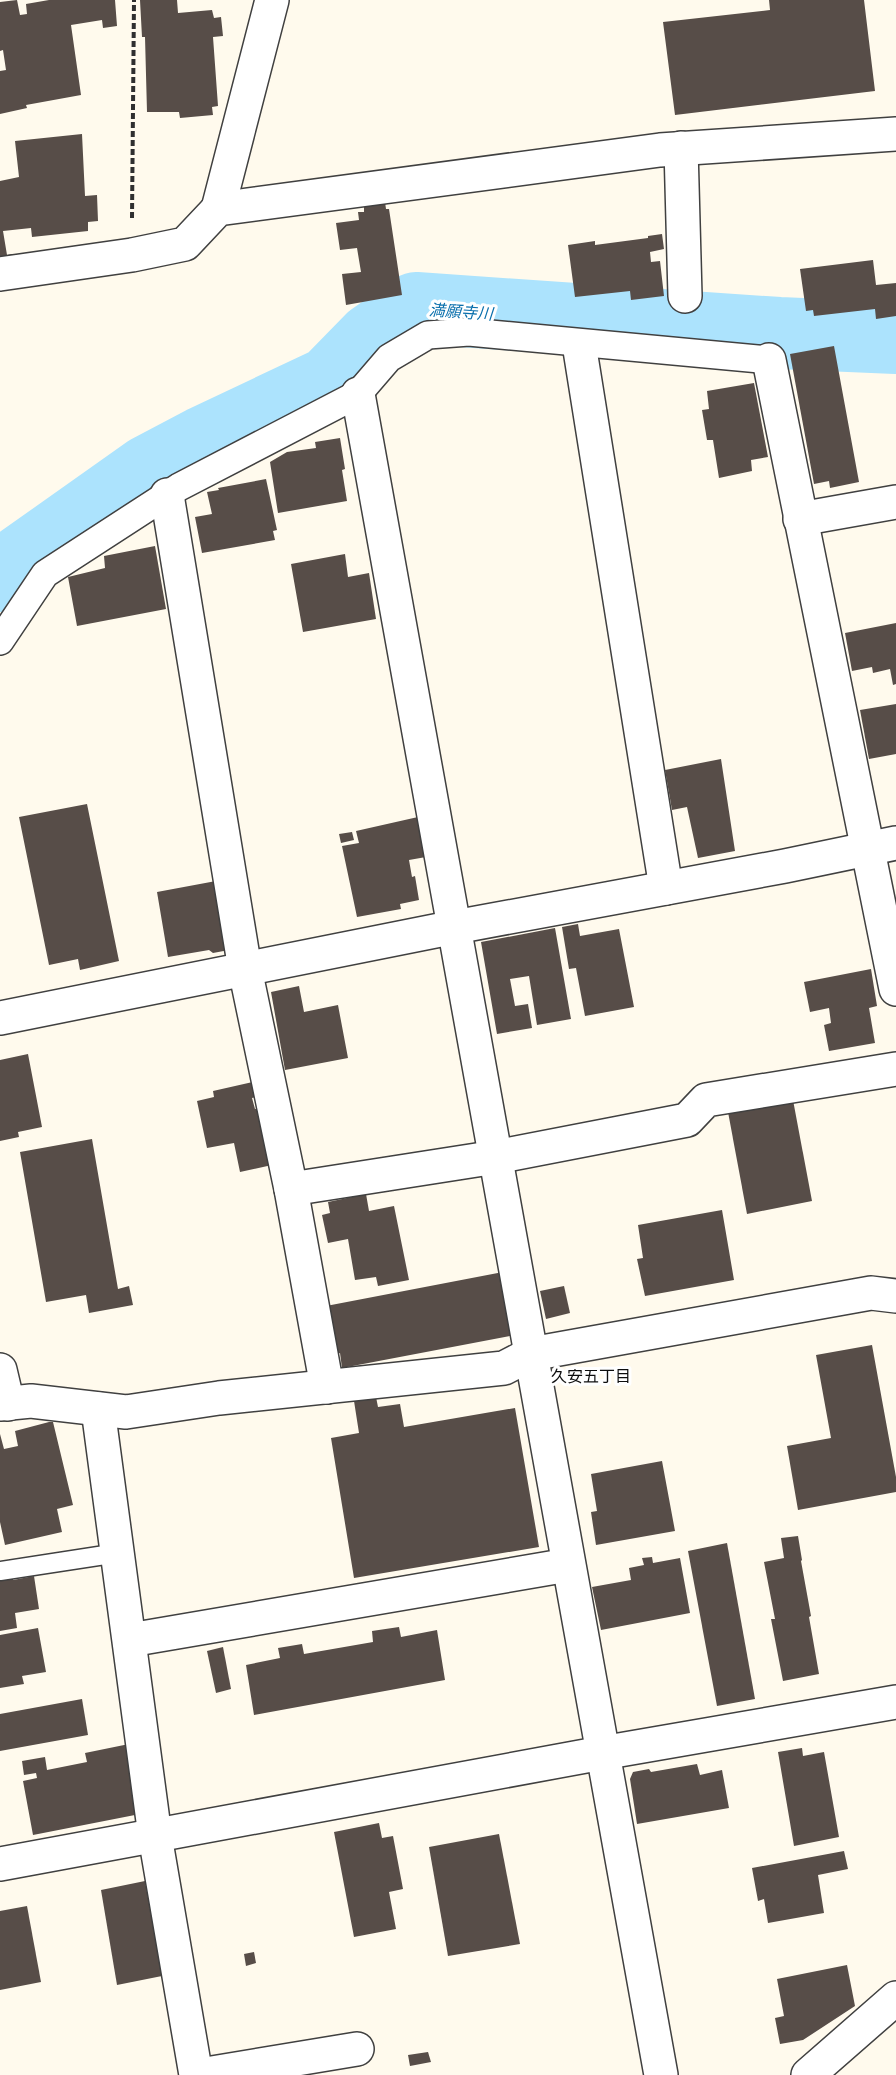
<svg xmlns="http://www.w3.org/2000/svg" width="896" height="2075" font-family="'Playfair Display','Noto Sans JP',serif">
<rect width="100%" height="100%" fill="#fffaed"/>
<g fill="none" stroke-linecap="round" stroke-linejoin="round">
<path stroke="#ace3fd" stroke-width="72" d="M 0,576 L 148,471 L 203,442 L 330,382 L 372,339 L 416,308 L 779,333 L 896,338"/>
</g>
<g fill="#574d48">
<path d="M 17,0 L 20,15 L 27,14 L 26,4 L 49,0 L 115,0 L 117,26 L 103,28 L 102,20 L 71,25 L 81,95 L 26,105 L 27,108 L 0,114 L 0,71 L 6,70 L 3,50 L 0,51 L 0,2 Z"/>
<path d="M 140,0 L 177,0 L 178,13 L 212,10 L 214,18 L 221,17 L 223,36 L 213,37 L 218,106 L 212,107 L 213,115 L 180,118 L 179,112 L 147,112 L 145,37 L 142,37 Z"/>
<path d="M 769,0 L 864,0 L 875,91 L 675,115 L 663,22 L 770,10 Z"/>
<path d="M 82,134 L 85,196 L 97,195 L 98,221 L 88,222 L 88,231 L 32,237 L 31,228 L 3,231 L 7,255 L 12,254 L 14,262 L 0,264 L 0,181 L 19,177 L 15,141 Z"/>
<path d="M 385,202 L 386,209 L 389,209 L 402,295 L 346,305 L 342,274 L 361,272 L 357,248 L 340,250 L 336,223 L 359,220 L 358,212 L 364,212 L 364,204 Z"/>
<path d="M 662,234 L 664,249 L 650,252 L 651,262 L 660,261 L 664,296 L 631,300 L 630,291 L 575,297 L 568,245 L 595,241 L 595,245 L 648,238 L 648,236 Z"/>
<path d="M 873,260 L 876,285 L 896,283 L 896,316 L 876,319 L 875,309 L 814,316 L 813,310 L 806,311 L 800,269 Z"/>
<path d="M 834,346 L 859,482 L 830,488 L 829,481 L 814,484 L 790,354 Z"/>
<path d="M 754,383 L 768,457 L 751,460 L 752,471 L 719,478 L 713,440 L 707,440 L 702,410 L 709,409 L 707,391 Z"/>
<path d="M 340,438 L 345,469 L 342,470 L 347,501 L 278,513 L 270,462 L 287,452 L 316,448 L 315,442 Z"/>
<path d="M 266,479 L 277,530 L 273,531 L 275,540 L 202,553 L 195,517 L 212,514 L 207,492 L 219,490 L 218,488 Z"/>
<path d="M 155,546 L 166,609 L 77,626 L 68,577 L 105,568 L 104,556 Z"/>
<path d="M 345,554 L 348,577 L 369,573 L 376,619 L 303,632 L 291,564 Z"/>
<path d="M 896,623 L 896,684 L 893,685 L 890,669 L 873,673 L 872,667 L 852,671 L 845,633 Z"/>
<path d="M 896,704 L 896,754 L 869,759 L 860,710 Z"/>
<path d="M 721,759 L 735,851 L 698,858 L 687,807 L 672,810 L 665,770 Z"/>
<path d="M 87,804 L 119,961 L 80,970 L 78,959 L 49,965 L 19,817 Z"/>
<path d="M 418,817 L 426,857 L 409,860 L 412,877 L 415,876 L 419,900 L 400,904 L 401,909 L 357,917 L 342,846 L 359,843 L 356,831 Z"/>
<path d="M 352,832 L 354,840 L 341,843 L 339,834 Z"/>
<path d="M 216,881 L 229,950 L 213,953 L 209,950 L 168,957 L 157,892 Z"/>
<path d="M 578,924 L 580,936 L 619,929 L 634,1007 L 585,1016 L 576,968 L 569,969 L 562,927 Z"/>
<path d="M 555,928 L 571,1019 L 537,1025 L 529,976 L 510,979 L 515,1006 L 528,1004 L 532,1028 L 497,1034 L 481,942 Z"/>
<path d="M 871,969 L 877,1006 L 869,1008 L 875,1043 L 829,1051 L 824,1025 L 831,1023 L 829,1008 L 810,1012 L 804,982 Z"/>
<path d="M 299,986 L 304,1012 L 338,1005 L 348,1058 L 285,1070 L 271,992 Z"/>
<path d="M 28,1054 L 42,1127 L 18,1132 L 19,1137 L 0,1141 L 0,1060 Z"/>
<path d="M 257,1081 L 261,1096 L 252,1098 L 255,1109 L 261,1108 L 272,1165 L 240,1172 L 234,1143 L 207,1148 L 197,1101 L 214,1097 L 213,1091 Z"/>
<path d="M 793,1100 L 812,1201 L 747,1214 L 728,1112 Z"/>
<path d="M 92,1139 L 118,1289 L 129,1286 L 133,1305 L 89,1313 L 86,1295 L 46,1302 L 20,1152 Z"/>
<path d="M 366,1194 L 369,1211 L 394,1206 L 409,1280 L 378,1286 L 376,1277 L 355,1280 L 348,1239 L 328,1243 L 322,1215 L 330,1213 L 328,1202 Z"/>
<path d="M 722,1210 L 734,1280 L 645,1296 L 637,1259 L 643,1258 L 638,1225 Z"/>
<path d="M 503,1272 L 515,1335 L 342,1368 L 340,1353 L 335,1355 L 326,1306 Z"/>
<path d="M 564,1286 L 570,1313 L 546,1319 L 540,1291 Z"/>
<path d="M 872,1345 L 896,1477 L 896,1492 L 798,1510 L 787,1446 L 831,1438 L 816,1355 Z"/>
<path d="M 376,1397 L 378,1407 L 400,1404 L 404,1427 L 515,1408 L 539,1547 L 354,1578 L 331,1438 L 359,1433 L 354,1401 Z"/>
<path d="M 49,1422 L 53,1422 L 73,1505 L 57,1509 L 62,1532 L 5,1545 L 0,1522 L 0,1434 L 4,1449 L 18,1446 L 15,1431 Z"/>
<path d="M 662,1461 L 675,1531 L 596,1545 L 591,1512 L 597,1511 L 591,1474 Z"/>
<path d="M 798,1536 L 802,1560 L 801,1561 L 811,1616 L 809,1617 L 819,1674 L 783,1681 L 771,1619 L 775,1619 L 764,1562 L 784,1558 L 781,1538 Z"/>
<path d="M 727,1543 L 755,1699 L 717,1706 L 688,1551 Z"/>
<path d="M 652,1557 L 653,1563 L 680,1558 L 690,1613 L 601,1630 L 592,1587 L 631,1580 L 629,1568 L 644,1565 L 642,1558 Z"/>
<path d="M 13,1576 L 13,1580 L 34,1576 L 39,1609 L 15,1613 L 17,1628 L 0,1631 L 0,1578 Z"/>
<path d="M 399,1627 L 401,1637 L 437,1630 L 445,1680 L 254,1715 L 246,1665 L 280,1658 L 278,1648 L 302,1644 L 304,1654 L 373,1642 L 372,1631 Z"/>
<path d="M 38,1628 L 46,1672 L 22,1676 L 24,1684 L 0,1688 L 0,1635 Z"/>
<path d="M 223,1647 L 231,1689 L 216,1693 L 207,1651 Z"/>
<path d="M 82,1699 L 88,1735 L 0,1751 L 0,1714 Z"/>
<path d="M 129,1744 L 140,1814 L 33,1835 L 23,1781 L 37,1778 L 36,1773 L 24,1775 L 22,1761 L 45,1757 L 47,1770 L 87,1762 L 85,1753 Z"/>
<path d="M 802,1748 L 803,1756 L 824,1752 L 839,1837 L 794,1846 L 778,1752 Z"/>
<path d="M 697,1764 L 700,1775 L 722,1770 L 729,1808 L 637,1824 L 630,1779 L 633,1772 L 649,1769 L 651,1772 Z"/>
<path d="M 379,1823 L 382,1838 L 393,1836 L 403,1889 L 389,1892 L 396,1929 L 354,1937 L 334,1832 Z"/>
<path d="M 499,1834 L 520,1944 L 448,1956 L 429,1847 Z"/>
<path d="M 844,1851 L 848,1869 L 818,1875 L 824,1913 L 768,1923 L 764,1899 L 758,1901 L 752,1868 Z"/>
<path d="M 145,1881 L 162,1976 L 117,1985 L 101,1890 Z"/>
<path d="M 27,1906 L 41,1982 L 0,1990 L 0,1911 Z"/>
<path d="M 254,1952 L 256,1963 L 246,1966 L 244,1954 Z"/>
<path d="M 847,1965 L 855,2006 L 803,2040 L 780,2044 L 775,2018 L 784,2016 L 777,1979 Z"/>
<path d="M 428,2052 L 431,2062 L 410,2066 L 408,2055 Z"/>
</g>
<g fill="none" stroke-linecap="round" stroke-linejoin="round">
<defs>
<path id="service" d="M 0,1571 L 118,1553"/>
<path id="pedestrian" d="M 0,641 L 45,574 L 179,487 L 358,394 L 389,358 L 428,335 L 469,332 L 769,360"/>
<g id="minor">
<path d="M 681,148 L 685,296"/>
<path d="M 218,209 L 272,0"/>
<path d="M 0,274 L 132,255 L 185,244 L 218,209 L 660,150 L 896,134"/>
<path d="M 580,350 L 666,888"/>
<path d="M 769,360 L 896,989"/>
<path d="M 358,394 L 661,2075"/>
<path d="M 167,495 L 245,969 L 291,1189 L 327,1387"/>
<path d="M 800,519 L 896,502"/>
<path d="M 0,1018 L 455,927 L 785,866 L 896,843"/>
<path d="M 291,1189 L 496,1157 L 687,1120 L 706,1100 L 896,1069"/>
<path d="M 0,1370 L 8,1404"/>
<path d="M 0,1404 L 31,1401 L 126,1412 L 219,1398 L 504,1368 L 531,1354 L 871,1293 L 896,1296"/>
<path d="M 98,1409 L 155,1836 L 196,2075"/>
<path d="M 130,1640 L 568,1565"/>
<path d="M 200,2075 L 357,2049"/>
<path d="M 808,2075 L 896,1998"/>
</g>
<path id="tertiary" d="M 0,1864 L 602,1753 L 896,1702"/>
</defs>
<use href="#service" stroke="#404040" stroke-width="21"/>
<use href="#pedestrian" stroke="#404040" stroke-width="30"/>
<use href="#minor" stroke="#404040" stroke-width="36"/>
<use href="#tertiary" stroke="#404040" stroke-width="36"/>
<path stroke="#2f2f2f" stroke-width="4" stroke-dasharray="6 3" stroke-linecap="butt" d="M 132,218 L 134,0"/>
<use href="#service" stroke="#fff" stroke-width="18"/>
<use href="#pedestrian" stroke="#fff" stroke-width="27"/>
<use href="#minor" stroke="#fff" stroke-width="33"/>
<use href="#tertiary" stroke="#fff" stroke-width="33"/>
</g>
<g text-anchor="middle" dominant-baseline="central" stroke-width="6" stroke-linejoin="round" paint-order="stroke">
<g font-size="16" font-style="italic" fill="#096fac" stroke="#fff">
<text transform="translate(461 311) rotate(4)">満願寺川</text>
</g>
<g font-size="16" fill="#0d0d0d" stroke="#fff">
<text x="591" y="1375">久安五丁目</text>
</g>
</g>
</svg>
